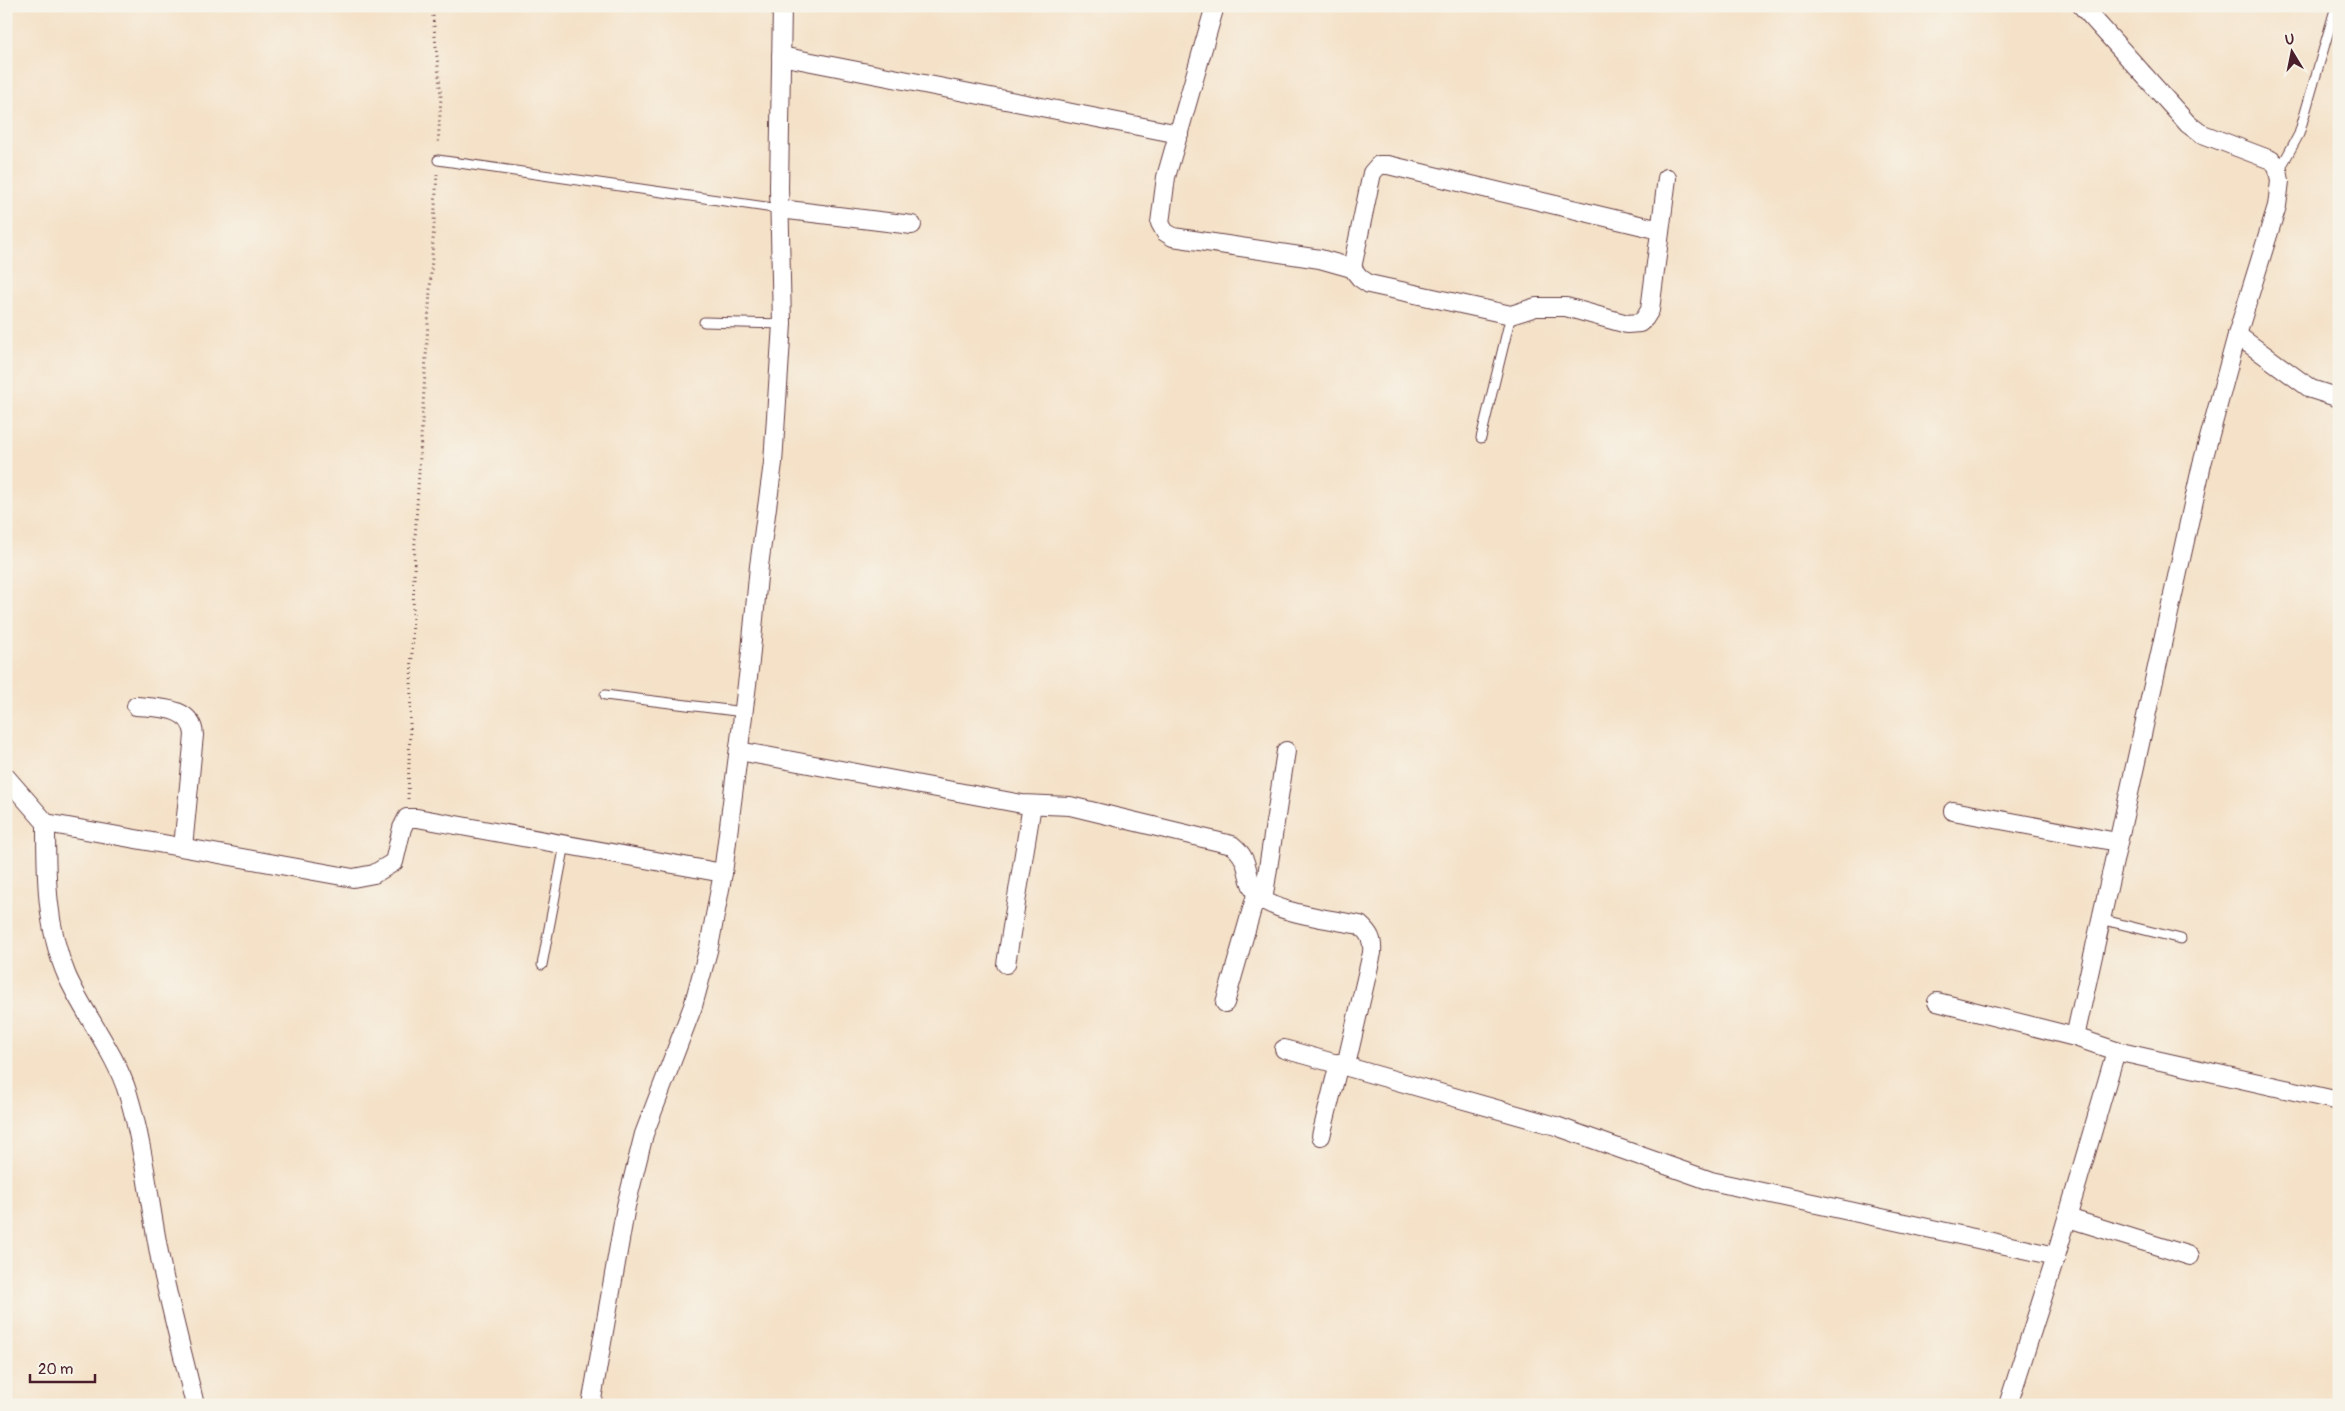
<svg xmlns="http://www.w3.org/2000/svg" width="2345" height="1411" font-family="Pangolin,sans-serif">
<rect width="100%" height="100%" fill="#f7f3e8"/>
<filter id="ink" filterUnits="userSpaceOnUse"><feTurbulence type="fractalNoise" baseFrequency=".02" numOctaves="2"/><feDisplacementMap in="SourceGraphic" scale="10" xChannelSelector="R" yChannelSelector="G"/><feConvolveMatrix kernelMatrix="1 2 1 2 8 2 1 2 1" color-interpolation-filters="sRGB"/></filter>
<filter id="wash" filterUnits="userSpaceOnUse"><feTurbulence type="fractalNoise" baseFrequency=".0096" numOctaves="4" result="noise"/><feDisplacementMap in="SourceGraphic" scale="20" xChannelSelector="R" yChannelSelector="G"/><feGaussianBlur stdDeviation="1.12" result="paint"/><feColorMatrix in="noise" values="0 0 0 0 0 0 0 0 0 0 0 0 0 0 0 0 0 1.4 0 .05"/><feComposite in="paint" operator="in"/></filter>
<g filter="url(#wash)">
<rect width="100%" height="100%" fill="#f4e1c7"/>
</g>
<g filter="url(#ink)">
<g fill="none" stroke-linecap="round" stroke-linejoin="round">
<defs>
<g id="service">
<path d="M 438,160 L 780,209"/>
<path d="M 2279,171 L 2299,134 L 2336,6"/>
<path d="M 704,322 L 782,324"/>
<path d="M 1481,438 L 1511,315"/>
<path d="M 605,695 L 744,712"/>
<path d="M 2100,919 L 2181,939"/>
<path d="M 542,965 L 565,844"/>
</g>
<g id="minor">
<path d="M 1215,6 L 1166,177 L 1160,223 L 1165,232 L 1173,237 L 1320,259 L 1352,268 L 1360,278 L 1369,284 L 1511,315 L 1536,307 L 1566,307 L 1627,324 L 1640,323 L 1645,318 L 1650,310 L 1667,178"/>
<path d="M 781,56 L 1179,134"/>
<path d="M 780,209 L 912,225"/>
<path d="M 1352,268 L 1372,173 L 1379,165 L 1388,165 L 1660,230"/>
<path d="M 2237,335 L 2311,389 L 2339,398"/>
<path d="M 136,706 C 158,708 192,706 194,735 L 183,847"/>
<path d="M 739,751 L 1022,804 L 1070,806 L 1232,845 C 1252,861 1244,875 1255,892 C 1269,913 1335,920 1360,925 C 1370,934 1373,940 1372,953 L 1346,1065"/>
<path d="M 6,777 L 46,823 L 353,878 L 374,874 L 394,862 L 402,828 L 407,818 L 417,818 L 723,873"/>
<path d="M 1953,811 L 2117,842"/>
<path d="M 46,823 C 46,875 46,928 67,976 C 85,1016 115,1052 128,1094 C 145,1150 150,1211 162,1268 C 172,1314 184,1359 195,1405"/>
<path d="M 1263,901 L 1286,751"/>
<path d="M 1006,964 L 1032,805"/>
<path d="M 1937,1002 L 2075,1037 L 2116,1051 L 2339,1101"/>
<path d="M 1225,1003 L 1256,895"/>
<path d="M 2075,1037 L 2202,464 L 2237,335 L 2277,206 L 2280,181 L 2277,165 L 2271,160 L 2200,133 L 2188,124 L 2082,6"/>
<path d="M 1284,1049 L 1556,1126 L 1711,1181 L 2056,1256"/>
<path d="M 1321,1136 L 1339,1063"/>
<path d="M 2068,1218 L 2190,1256"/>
<path d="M 591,1405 L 626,1206 L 644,1134 L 693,1006 L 709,947 L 723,873 L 750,661 L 759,566 L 773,463 L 782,324 L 779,187 L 782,6"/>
<path d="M 2008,1405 L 2056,1256 L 2116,1051"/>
</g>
</defs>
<use href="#service" stroke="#643c42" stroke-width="11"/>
<use href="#minor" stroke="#643c42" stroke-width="20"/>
<g stroke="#643c42" stroke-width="3" stroke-dasharray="1 4" stroke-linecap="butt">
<path d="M 432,6 L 441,97 L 438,145"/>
<path d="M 408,799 L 415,539 L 437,174"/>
</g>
<use href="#service" stroke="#fff" stroke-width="9"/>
<use href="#minor" stroke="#fff" stroke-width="18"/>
</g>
</g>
<rect width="2345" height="1411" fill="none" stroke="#f7f3e8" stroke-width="25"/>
<g transform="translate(2292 52) rotate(350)" stroke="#f7f3e8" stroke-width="4" paint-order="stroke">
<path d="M0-4L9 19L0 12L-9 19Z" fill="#4a1f2b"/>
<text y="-8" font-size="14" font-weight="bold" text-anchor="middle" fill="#4a1f2b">U</text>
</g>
<path d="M30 1374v8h65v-8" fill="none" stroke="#4a1f2b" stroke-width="2.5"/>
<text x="38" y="1374" font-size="15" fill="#4a1f2b" stroke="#f7f3e8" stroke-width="4" paint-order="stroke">20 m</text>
</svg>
